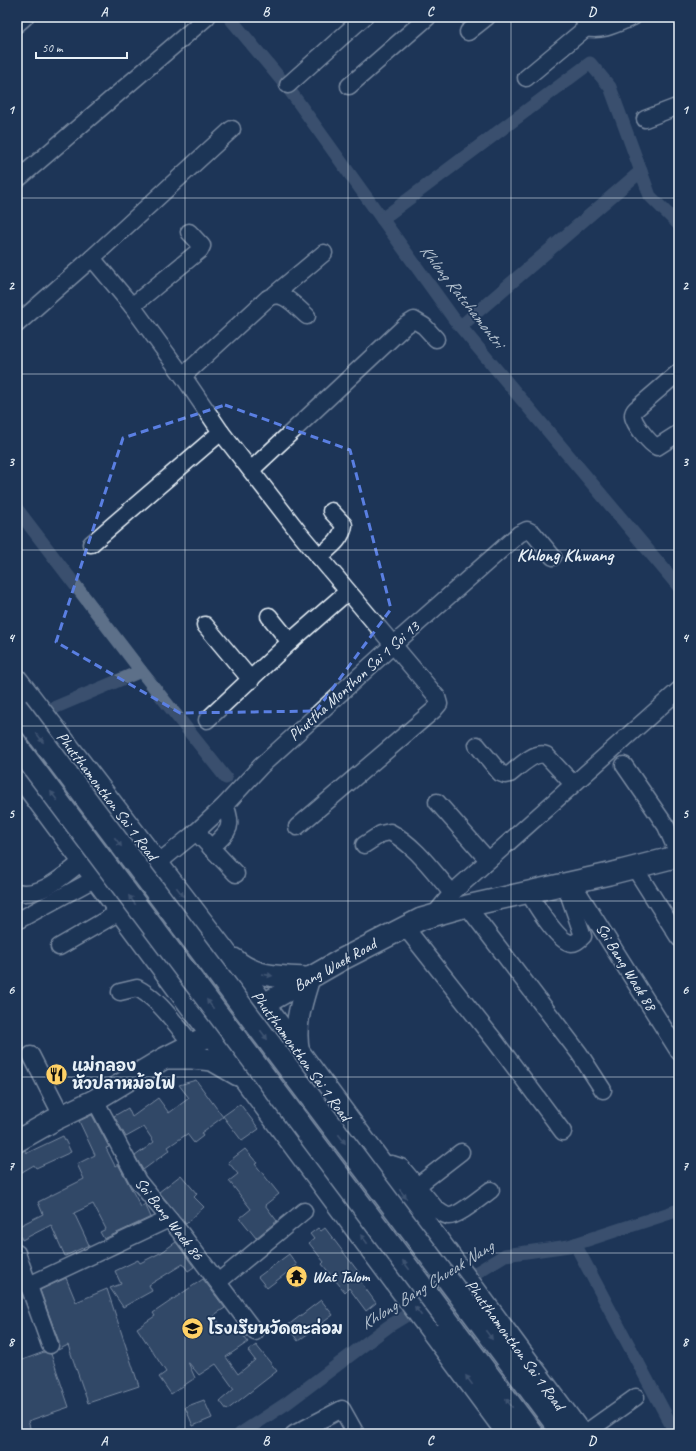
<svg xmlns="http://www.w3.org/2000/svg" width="696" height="1451" font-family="Caveat,'Playpen Sans Thai',sans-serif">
<rect width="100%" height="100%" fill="#1d3557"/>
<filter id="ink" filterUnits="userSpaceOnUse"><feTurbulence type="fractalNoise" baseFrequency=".025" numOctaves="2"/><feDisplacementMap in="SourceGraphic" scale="8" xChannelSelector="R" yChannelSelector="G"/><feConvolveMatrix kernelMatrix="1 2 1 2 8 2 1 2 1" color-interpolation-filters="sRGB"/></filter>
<g filter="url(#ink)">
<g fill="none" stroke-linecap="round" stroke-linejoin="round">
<g stroke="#5d7089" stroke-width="13">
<path d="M 229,17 L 288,88 L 454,319 L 679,587"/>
<path d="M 382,219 L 590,63 L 610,87 L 650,196 L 679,225"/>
<path d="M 461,326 L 641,171"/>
<path d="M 17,509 L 141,671 L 226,778"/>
<path d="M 37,715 L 141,671"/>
<path d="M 575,1244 L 676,1434"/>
<path d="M 240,1434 L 287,1403 L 389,1326 L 505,1255 L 569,1246 L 679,1210"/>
</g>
</g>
<g fill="#495e7a" stroke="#e8f1f8">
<path d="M 196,1080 L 223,1117 L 201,1133 L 203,1136 L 194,1143 L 187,1134 L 168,1147 L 170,1150 L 143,1170 L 135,1156 L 154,1142 L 144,1127 L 126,1137 L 114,1116 L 128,1108 L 132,1117 L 158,1098 L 169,1113 L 189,1098 L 179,1085 Z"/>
<path d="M 240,1104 L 259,1129 L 242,1141 L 223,1116 Z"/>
<path d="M 92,1115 L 109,1147 L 106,1148 L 115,1166 L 118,1164 L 141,1207 L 145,1204 L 151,1217 L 104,1239 L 100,1232 L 106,1229 L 93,1204 L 74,1213 L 89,1245 L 65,1256 L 51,1225 L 22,1240 L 17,1227 L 43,1214 L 38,1202 L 84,1179 L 77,1164 L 95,1155 L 79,1121 Z"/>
<path d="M 63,1136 L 71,1152 L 36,1168 L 34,1165 L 17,1175 L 17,1154 L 25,1150 L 27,1153 Z"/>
<path d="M 245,1149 L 257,1163 L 255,1164 L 279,1194 L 265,1205 L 277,1221 L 256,1238 L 240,1218 L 251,1209 L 229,1181 L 238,1174 L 228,1162 Z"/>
<path d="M 181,1175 L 197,1194 L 194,1197 L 204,1207 L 186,1224 L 159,1192 Z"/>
<path d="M 318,1228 L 321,1231 L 325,1228 L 363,1278 L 360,1281 L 376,1303 L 366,1311 L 349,1288 L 345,1292 L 322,1264 L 324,1262 L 309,1243 L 314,1239 L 310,1234 Z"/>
<path d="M 176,1242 L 194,1267 L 188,1271 L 183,1264 L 149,1285 L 152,1291 L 123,1307 L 110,1288 L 121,1284 L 115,1271 L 138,1260 L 140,1263 L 162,1252 Z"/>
<path d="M 289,1254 L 297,1265 L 267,1288 L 258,1277 Z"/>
<path d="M 66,1278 L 76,1302 L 107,1289 L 139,1386 L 88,1403 L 68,1345 L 58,1350 L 59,1342 L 40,1290 Z"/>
<path d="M 203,1279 L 225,1308 L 214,1315 L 227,1335 L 238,1328 L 248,1342 L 226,1357 L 238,1374 L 255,1360 L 248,1351 L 256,1345 L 277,1371 L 227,1410 L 220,1401 L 234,1389 L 216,1364 L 199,1375 L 188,1362 L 195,1378 L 171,1394 L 159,1377 L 166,1372 L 137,1328 L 155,1316 L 153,1313 Z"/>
<path d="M 321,1300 L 333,1315 L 298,1341 L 287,1326 Z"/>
<path d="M 44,1352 L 51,1354 L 69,1407 L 28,1421 L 32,1434 L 17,1434 L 17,1362 Z"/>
<path d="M 204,1400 L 212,1418 L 193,1426 L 185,1407 Z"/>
</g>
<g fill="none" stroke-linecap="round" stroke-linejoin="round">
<defs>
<g id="minor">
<path d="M 583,17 L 586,28 C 603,32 618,23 633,17"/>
<path d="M 17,24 L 25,17"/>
<path d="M 468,32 L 487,17"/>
<path d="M 526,78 L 586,28"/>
<path d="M 288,85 L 364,17"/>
<path d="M 349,86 L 428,17"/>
<path d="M 645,119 L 679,106"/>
<path d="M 17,180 L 207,17"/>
<path d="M 92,258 L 132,306 L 183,376 L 221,432 L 300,534 L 437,697 L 439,704 L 434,710 L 297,827"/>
<path d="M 275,294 L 324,253"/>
<path d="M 132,306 L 200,250 L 202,246 L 189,232"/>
<path d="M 17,324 L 92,258 L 232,129"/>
<path d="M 679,372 L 636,409 C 635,410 633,413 633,415 C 632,422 650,444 657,447 L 679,433"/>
<path d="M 183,376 L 268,298 C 283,289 295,306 307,316"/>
<path d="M 251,470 L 406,325 L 414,320 L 424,326 L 436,339"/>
<path d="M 91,544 L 221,432"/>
<path d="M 319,557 C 329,548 342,540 344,525 L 331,511"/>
<path d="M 269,616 L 290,642"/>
<path d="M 205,625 L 251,680"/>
<path d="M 207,720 L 290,642 L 347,592"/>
<path d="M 477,745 L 500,773 L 505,775 L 510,774 C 519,767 534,751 546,755 L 573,784"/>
<path d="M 624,765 L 666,826 L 679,856"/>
<path d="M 437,802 L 488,860"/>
<path d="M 196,832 L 236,874"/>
<path d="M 364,845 L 381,834 L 390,832 C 415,845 433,871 452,893"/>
<path d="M 211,848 C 227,832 235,829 225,805"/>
<path d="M 158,863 L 196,832 L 225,805 L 261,766 L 392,646 L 519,534 L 527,530 L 533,533 L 553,557"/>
<path d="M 634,867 L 679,938"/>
<path d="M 576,881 L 578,892 L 679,1052"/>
<path d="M 528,891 C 534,903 556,938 568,942 C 574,945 579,940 583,936 L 565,884"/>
<path d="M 17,892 C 42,898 65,874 83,861"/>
<path d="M 467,906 L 579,1053 L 603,1090"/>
<path d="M 435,914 L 452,893 L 679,690"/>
<path d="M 17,921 L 96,878"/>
<path d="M 405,927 L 495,1041 L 563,1132"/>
<path d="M 59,947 L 121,911"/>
<path d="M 120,992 L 137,988 C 159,999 176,1025 192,1044"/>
<path d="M 31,1055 L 62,1116"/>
<path d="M 95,1100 L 138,1181 L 180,1232 L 255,1332"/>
<path d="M 382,1165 L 392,1164 L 401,1167 L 437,1210 C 441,1212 444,1215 448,1216 C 458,1217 482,1196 491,1190"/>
<path d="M 417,1186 L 461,1152"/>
<path d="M 17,1253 L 50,1345"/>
<path d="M 218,1282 L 304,1211"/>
<path d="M 29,1285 L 169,1219"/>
<path d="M 294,1434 L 342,1409 L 356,1434"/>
<path d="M 584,1434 L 636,1397"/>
</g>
<g id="major">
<path d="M 17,680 L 223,949 L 581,1434"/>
<path d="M 17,772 L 508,1434"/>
<path d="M 234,959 C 255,978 282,977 309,978"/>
<path d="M 299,1054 C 293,1027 301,1004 309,978"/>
<path d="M 168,1058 L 192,1058 L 212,1060 L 238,1075"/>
<path d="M 17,1141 L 54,1120 L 95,1100 L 163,1059 L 212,1034 L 341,960 L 421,919 L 467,906 L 609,874 L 679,856"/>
<path d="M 466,1304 L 563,1434"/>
<path d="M 446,1318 L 533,1434"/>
</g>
</defs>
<use href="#minor" stroke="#e8f1f8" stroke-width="19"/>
<use href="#major" stroke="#e8f1f8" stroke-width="24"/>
<use href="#minor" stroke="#1d3557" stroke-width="16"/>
<use href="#major" stroke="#1d3557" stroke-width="21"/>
<defs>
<g id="major-bridge">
<path d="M 17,707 L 466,1304"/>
<path d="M 17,746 L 446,1318"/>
</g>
</defs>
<use href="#major-bridge" stroke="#e8f1f8" stroke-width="24" stroke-linecap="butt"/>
<use href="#major-bridge" stroke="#1d3557" stroke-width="21"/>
</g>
<defs><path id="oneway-solid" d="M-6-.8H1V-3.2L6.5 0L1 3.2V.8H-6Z"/></defs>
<g fill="#64778f">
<use href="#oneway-solid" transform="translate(40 738) rotate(53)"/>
<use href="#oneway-solid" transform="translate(54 796) rotate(-127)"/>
<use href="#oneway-solid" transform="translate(118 842) rotate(53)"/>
<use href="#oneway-solid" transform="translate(180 892) rotate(53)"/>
<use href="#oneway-solid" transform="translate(132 900) rotate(-127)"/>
<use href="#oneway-solid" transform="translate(267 975) rotate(9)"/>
<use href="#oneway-solid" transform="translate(210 1004) rotate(-127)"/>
<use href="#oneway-solid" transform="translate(264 1035) rotate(53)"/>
<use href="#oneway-solid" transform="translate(342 1139) rotate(53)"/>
<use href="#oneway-solid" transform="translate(403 1194) rotate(53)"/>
<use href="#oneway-solid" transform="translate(364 1239) rotate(-127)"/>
<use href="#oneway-solid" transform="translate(406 1265) rotate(-127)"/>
<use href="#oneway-solid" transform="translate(418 1311) rotate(-127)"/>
<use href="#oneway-solid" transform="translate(489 1335) rotate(53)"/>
<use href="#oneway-solid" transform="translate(469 1380) rotate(-126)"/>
<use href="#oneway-solid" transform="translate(509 1403) rotate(-127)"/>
</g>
</g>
<path d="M0 0H696V1451H0ZM 225,405 L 350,450 L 391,609 L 316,711 L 180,713 L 56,642 L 123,438 Z" fill="#1d3557" fill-opacity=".55" fill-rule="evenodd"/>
<path fill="none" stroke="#5a7fe2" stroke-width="3" stroke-dasharray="8 5" stroke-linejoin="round" d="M 225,405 L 350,450 L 391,609 L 316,711 L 180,713 L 56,642 L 123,438 Z"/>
<path fill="none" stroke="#e8f1f8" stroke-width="1" stroke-opacity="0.55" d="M 185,17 L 185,1434M 348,17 L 348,1434M 511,17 L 511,1434M 17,198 L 679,198M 17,374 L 679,374M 17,550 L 679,550M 17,726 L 679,726M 17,901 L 679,901M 17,1077 L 679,1077M 17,1253 L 679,1253"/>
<defs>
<symbol id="restaurant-disc" viewBox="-11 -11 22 22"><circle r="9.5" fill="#ffd166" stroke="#1d3557"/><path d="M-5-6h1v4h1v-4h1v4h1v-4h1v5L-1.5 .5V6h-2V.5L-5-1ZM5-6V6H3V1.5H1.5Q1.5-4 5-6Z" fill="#111"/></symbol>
<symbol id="temple-disc" viewBox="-11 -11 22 22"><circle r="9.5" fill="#ffd166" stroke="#1d3557"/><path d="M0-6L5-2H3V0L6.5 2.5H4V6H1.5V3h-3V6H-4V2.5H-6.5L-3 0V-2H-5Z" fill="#111"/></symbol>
<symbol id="school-disc" viewBox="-11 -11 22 22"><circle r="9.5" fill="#ffd166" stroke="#1d3557"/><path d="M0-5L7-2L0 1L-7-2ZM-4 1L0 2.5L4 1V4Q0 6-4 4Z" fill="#111"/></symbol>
</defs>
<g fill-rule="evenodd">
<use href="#restaurant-disc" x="44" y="1062" width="25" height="25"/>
<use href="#temple-disc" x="284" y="1264" width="25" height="25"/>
<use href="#school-disc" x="180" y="1316" width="25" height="25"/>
</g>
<g text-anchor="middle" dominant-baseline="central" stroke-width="3.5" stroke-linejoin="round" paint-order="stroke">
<g font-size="16" fill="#e8f1f8" stroke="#1d3557">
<text transform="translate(354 681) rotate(-42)">Phuttha Monthon Sai 1 Soi 13</text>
<text transform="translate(107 796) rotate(53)">Phutthamonthon Sai 1 Road</text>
<text transform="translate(335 965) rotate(-29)">Bang Waek Road</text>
<text transform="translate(626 967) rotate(58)">Soi Bang Waek 88</text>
<text transform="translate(301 1056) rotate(54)">Phutthamonthon Sai 1 Road</text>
<text transform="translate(169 1219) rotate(52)">Soi Bang Waek 86</text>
<text transform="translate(515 1345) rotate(54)">Phutthamonthon Sai 1 Road</text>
</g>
<g font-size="16" font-weight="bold" fill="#e8f1f8" stroke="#1d3557" text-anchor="start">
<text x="72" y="1066">แม่กลอง<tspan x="72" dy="18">หัวปลาหม้อไฟ</tspan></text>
<text x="312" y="1277">Wat Talom</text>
<text x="208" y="1329">โรงเรียนวัดตะล่อม</text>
</g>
<g font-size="17" font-style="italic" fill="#b7c4d1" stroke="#1d3557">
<text transform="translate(462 296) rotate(52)">Khlong Ratchamontri</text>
<text transform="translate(427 1285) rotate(-32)">Khlong Bang Chueak Nang</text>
</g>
<g font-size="18" font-weight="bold" fill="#e8f1f8" stroke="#1d3557">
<text x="565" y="555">Khlong Khwang</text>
</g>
</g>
<rect width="696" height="1451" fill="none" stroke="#1d3557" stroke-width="44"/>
<path d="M36 52v6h91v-6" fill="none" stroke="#e8f1f8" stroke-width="2"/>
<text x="42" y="52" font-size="12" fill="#e8f1f8" stroke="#1d3557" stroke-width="3" paint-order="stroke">50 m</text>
<rect x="22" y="22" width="652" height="1407" fill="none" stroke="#e8f1f8" stroke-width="1.5"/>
<g font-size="13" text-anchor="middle" font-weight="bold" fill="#e8f1f8">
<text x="104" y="16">A</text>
<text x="266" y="16">B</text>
<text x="430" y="16">C</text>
<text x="592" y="16">D</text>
<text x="11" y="114">1</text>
<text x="685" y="114">1</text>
<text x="11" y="290">2</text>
<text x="685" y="290">2</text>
<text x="11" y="466">3</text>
<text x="685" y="466">3</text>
<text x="11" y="642">4</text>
<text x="685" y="642">4</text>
<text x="11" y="818">5</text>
<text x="685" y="818">5</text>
<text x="11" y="994">6</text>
<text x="685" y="994">6</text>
<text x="11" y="1170">7</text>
<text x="685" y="1170">7</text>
<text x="11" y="1346">8</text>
<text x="685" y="1346">8</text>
<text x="104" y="1445">A</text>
<text x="266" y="1445">B</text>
<text x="430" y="1445">C</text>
<text x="592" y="1445">D</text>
</g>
</svg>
